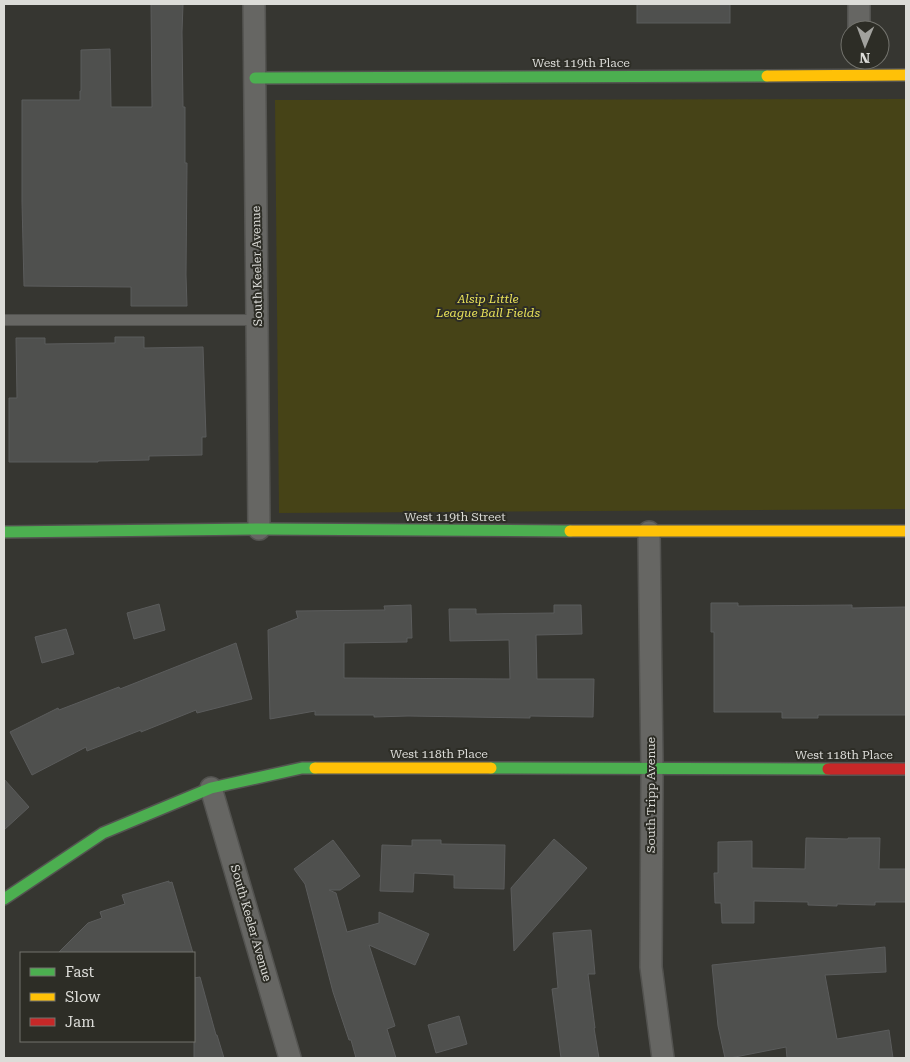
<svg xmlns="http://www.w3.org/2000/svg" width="910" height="1062" font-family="'Roboto Serif',serif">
<rect width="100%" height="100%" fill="#363631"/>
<path fill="#464317" d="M 906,99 L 906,509 L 279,513 L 275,100 Z"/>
<g fill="#4f504e" stroke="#5b5c5c">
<path d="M 151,4 L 183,4 L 182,32 L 183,107 L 185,107 L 185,163 L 187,163 L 186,275 L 187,306 L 131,306 L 131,287 L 24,286 L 22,202 L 22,100 L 80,100 L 80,91 L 81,91 L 81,50 L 110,49 L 111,107 L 152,107 Z"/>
<rect x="637" y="4" width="93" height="19"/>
<path d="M 115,337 L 144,337 L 144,348 L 203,347 L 206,437 L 202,437 L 202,455 L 149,456 L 149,460 L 98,461 L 98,462 L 9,462 L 9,398 L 17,398 L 16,338 L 45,338 L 45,344 L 115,343 Z"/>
<path d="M 711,603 L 738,603 L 738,606 L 852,605 L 852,608 L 906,607 L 906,715 L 818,715 L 818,718 L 782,718 L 782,712 L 714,712 L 714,632 L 711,632 Z"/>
<path d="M 159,604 L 165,630 L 134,639 L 127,613 Z"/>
<path d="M 411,605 L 412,638 L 407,638 L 407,642 L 344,643 L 344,678 L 510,679 L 509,640 L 450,641 L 449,609 L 476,609 L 476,614 L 554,613 L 554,605 L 581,605 L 582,634 L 536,635 L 537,679 L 594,679 L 593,717 L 530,716 L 530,718 L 408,716 L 374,717 L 374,715 L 315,715 L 315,711 L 270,719 L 268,630 L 298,618 L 296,611 L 385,610 L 384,606 Z"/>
<path d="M 66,629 L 74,654 L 42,663 L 35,637 Z"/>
<path d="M 236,643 L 252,699 L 197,713 L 196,710 L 141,732 L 141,730 L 87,751 L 86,747 L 32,775 L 10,732 L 58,708 L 59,710 L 119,687 L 120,689 Z"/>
<path d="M 4,779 L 29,807 L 4,830 Z"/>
<path d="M 806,838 L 848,839 L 848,838 L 880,838 L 879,869 L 906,869 L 906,902 L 875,902 L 875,905 L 837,904 L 837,906 L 808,905 L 808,902 L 754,901 L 754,923 L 722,923 L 721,903 L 715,903 L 714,873 L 718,873 L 718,842 L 752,841 L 752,868 L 805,869 Z"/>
<path d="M 554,839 L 587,868 L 514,951 L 511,888 Z"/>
<path d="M 333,840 L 360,876 L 340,890 L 329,890 L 336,893 L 347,932 L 379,923 L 379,912 L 429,934 L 415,965 L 369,945 L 395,1026 L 387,1029 L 396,1058 L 356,1058 L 351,1040 L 349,1040 L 333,992 L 305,884 L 294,869 Z"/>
<path d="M 412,840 L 441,840 L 441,844 L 505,845 L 504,889 L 454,888 L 454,875 L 414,873 L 413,892 L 380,891 L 382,845 L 412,846 Z"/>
<path d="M 169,881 L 169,883 L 172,882 L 193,953 L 58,953 L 88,923 L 102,918 L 100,912 L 125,904 L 122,895 Z"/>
<path d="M 591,930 L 595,974 L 588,974 L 595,1028 L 594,1028 L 599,1058 L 561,1058 L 552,989 L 558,988 L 553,933 Z"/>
<path d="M 885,947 L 886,972 L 825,975 L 837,1039 L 889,1030 L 893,1058 L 787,1058 L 786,1047 L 730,1058 L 725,1058 L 718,1026 L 712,965 Z"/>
<path d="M 200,977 L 216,1035 L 217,1035 L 224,1058 L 194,1058 L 194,978 Z"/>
<path d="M 459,1016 L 467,1044 L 436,1053 L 428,1025 Z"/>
</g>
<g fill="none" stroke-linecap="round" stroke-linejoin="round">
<defs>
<path id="lane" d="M 4,320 L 258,320"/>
<g id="street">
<path d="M 254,4 L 259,529"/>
<path d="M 859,4 L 859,30"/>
<path d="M 649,532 L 652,768 L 651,967 L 663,1058"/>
<path d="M 211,788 L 290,1058"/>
</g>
<g id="fast">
<path d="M 255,78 L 767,76"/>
<path d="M 4,532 L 259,529 L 570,531"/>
<path d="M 491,768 L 828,769"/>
<path d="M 4,899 L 103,833 L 211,788 L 302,768 L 315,768"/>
</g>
<g id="slow">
<path d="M 767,76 L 906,75"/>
<path d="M 570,531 L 906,531"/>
<path d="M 315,768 L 491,768"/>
</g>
<path id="jam" d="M 828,769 L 906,769"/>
</defs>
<use href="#lane" stroke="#535350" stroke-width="12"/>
<use href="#street" stroke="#535350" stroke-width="24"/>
<use href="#fast" stroke="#535350" stroke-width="14"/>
<use href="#slow" stroke="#535350" stroke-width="14"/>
<use href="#jam" stroke="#535350" stroke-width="14"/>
<use href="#lane" stroke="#666663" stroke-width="10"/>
<use href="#street" stroke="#666663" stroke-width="21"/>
<use href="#fast" stroke="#4caf50" stroke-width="11"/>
<use href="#slow" stroke="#ffc107" stroke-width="11"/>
<use href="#jam" stroke="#c62828" stroke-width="11"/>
</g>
<g text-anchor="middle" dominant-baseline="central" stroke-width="4" stroke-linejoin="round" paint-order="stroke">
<g font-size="12" fill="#dcdcd8" stroke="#2d2d26">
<text x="581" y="63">West 119th Place</text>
<text transform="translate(257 266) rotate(-91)">South Keeler Avenue</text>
<text x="455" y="517">West 119th Street</text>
<text x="439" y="754">West 118th Place</text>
<text x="844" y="755">West 118th Place</text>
<text transform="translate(651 795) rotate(-90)">South Tripp Avenue</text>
<text transform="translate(251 923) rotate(74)">South Keeler Avenue</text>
</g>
<g font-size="12" font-style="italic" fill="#e8e159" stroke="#2d2d26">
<text x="488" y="299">Alsip Little<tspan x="488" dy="14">League Ball Fields</tspan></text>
</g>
</g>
<rect width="910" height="1062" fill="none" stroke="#dcdcd8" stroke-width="10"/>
<rect x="20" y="952" width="175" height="90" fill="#2d2d26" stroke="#73736d"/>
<rect x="30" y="968" width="25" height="8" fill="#4caf50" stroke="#73736d"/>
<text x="65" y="977" font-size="15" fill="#dcdcd8">Fast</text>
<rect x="30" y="993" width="25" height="8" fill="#ffc107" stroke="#73736d"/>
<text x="65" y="1002" font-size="15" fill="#dcdcd8">Slow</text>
<rect x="30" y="1018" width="25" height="8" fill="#c62828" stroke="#73736d"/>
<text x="65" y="1027" font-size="15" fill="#dcdcd8">Jam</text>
<g transform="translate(865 45) rotate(181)"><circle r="24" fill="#2d2d26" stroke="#73736d"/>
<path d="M0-4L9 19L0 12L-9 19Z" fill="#a2a29e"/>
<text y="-8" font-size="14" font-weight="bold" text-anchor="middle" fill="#dcdcd8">N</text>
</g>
</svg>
